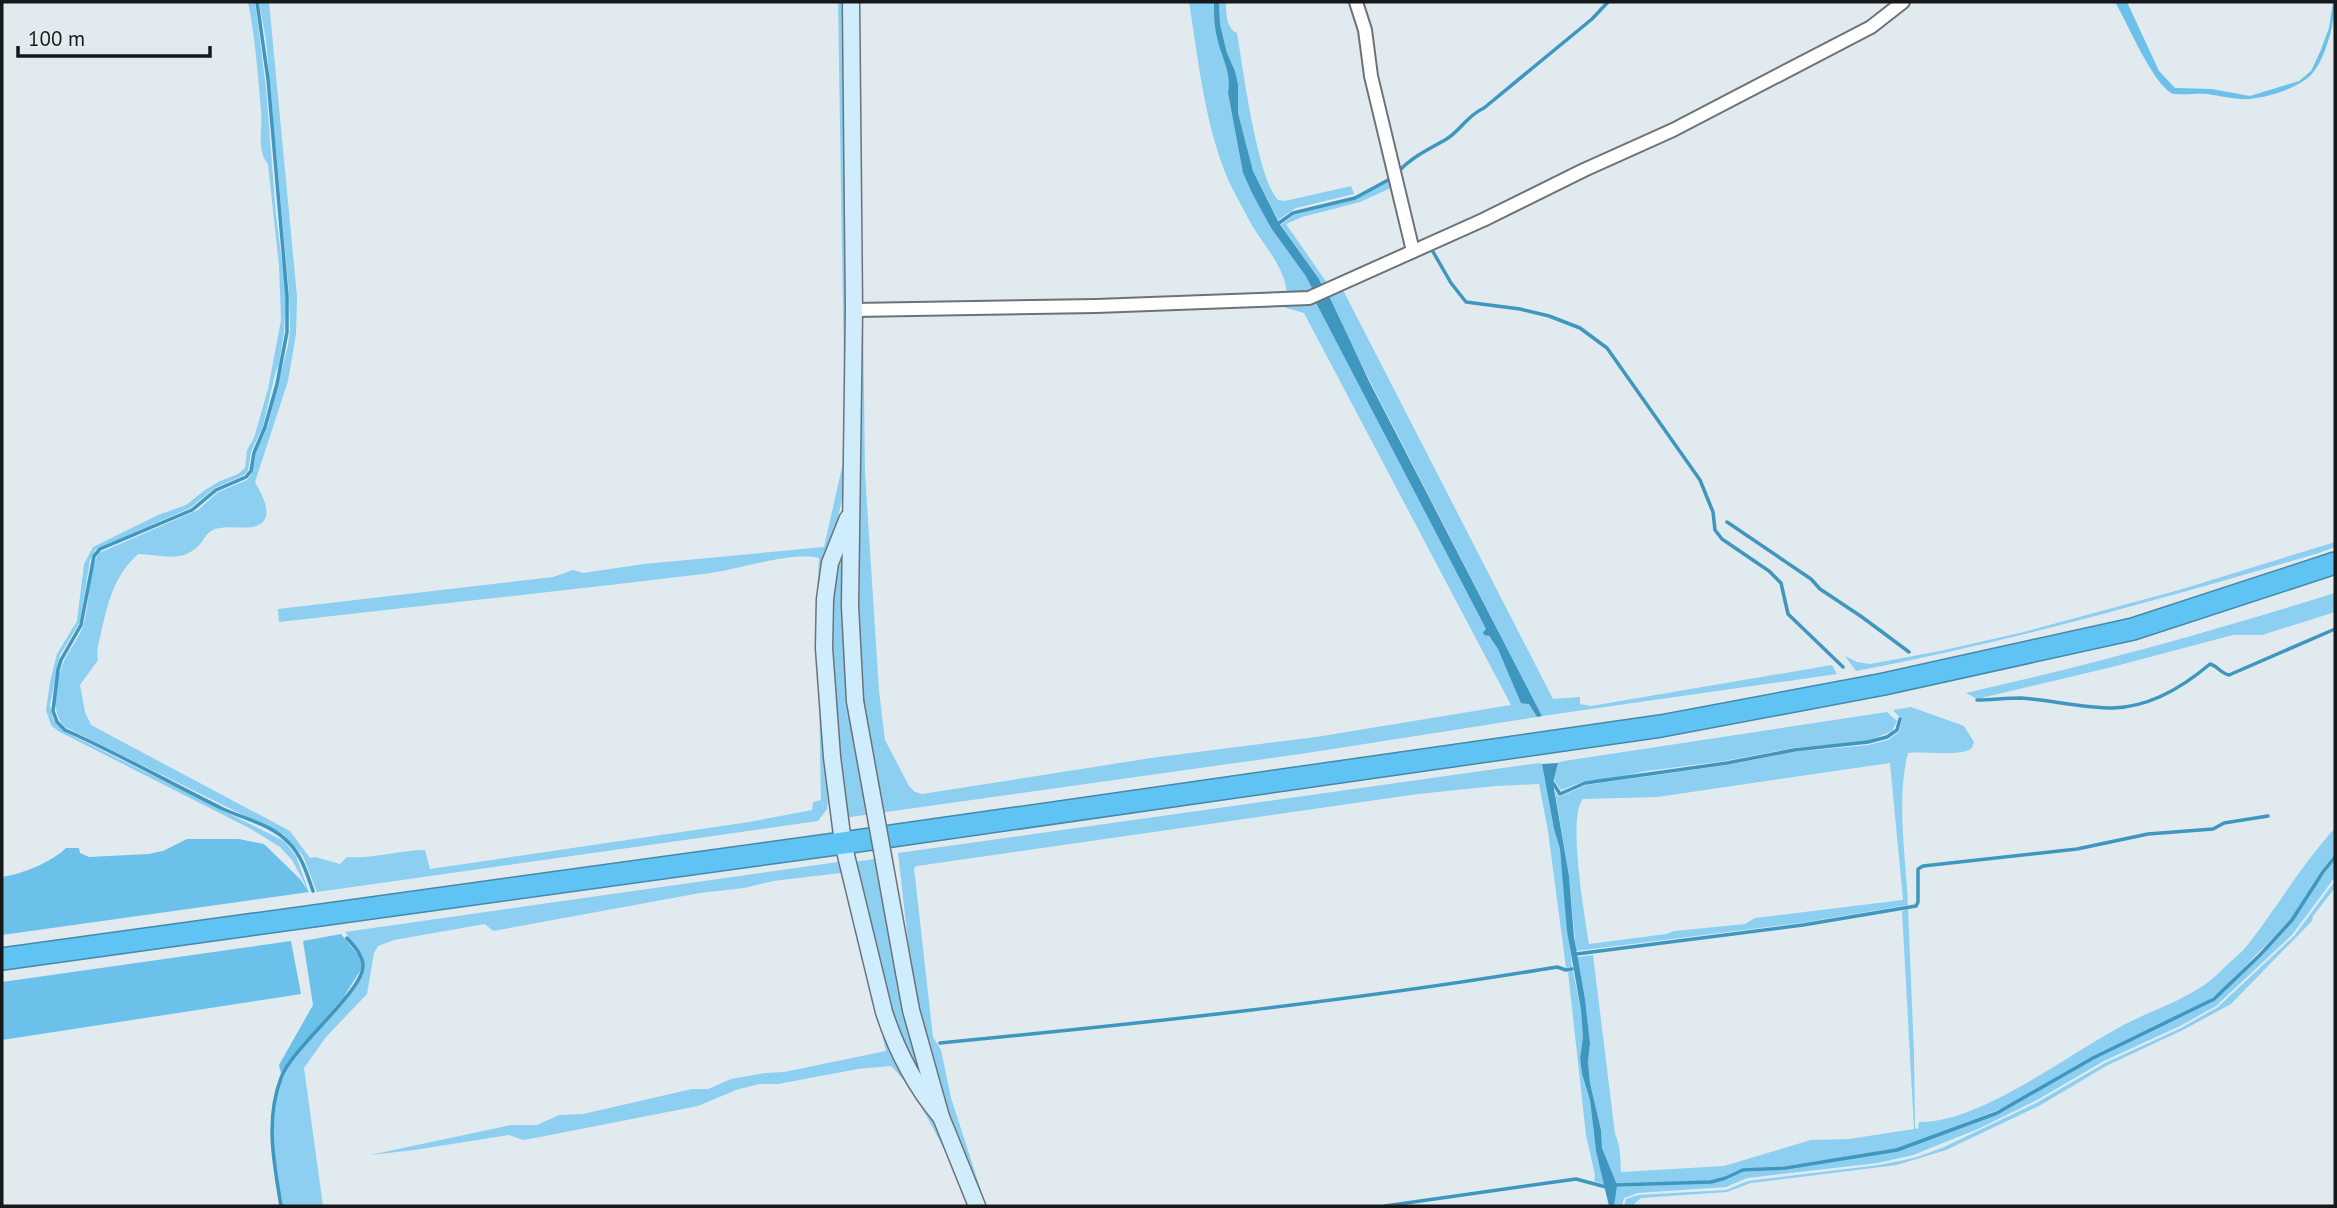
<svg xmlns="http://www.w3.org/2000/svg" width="2337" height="1208" font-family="'PT Sans',sans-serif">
<rect width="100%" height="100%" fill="#e1eaef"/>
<g fill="#8dcff1" fill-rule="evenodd">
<path d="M 248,2 L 255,2 L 266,88 L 276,215 L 286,294 L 284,332 L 279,364 L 275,374 L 263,426 L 251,452 L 248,471 L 244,475 L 215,488 L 190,508 L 95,550 L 90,560 L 80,622 L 60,655 L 50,705 L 53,719 L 57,725 L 73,736 L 284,841 L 296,856 L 309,892 L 292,860 L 280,847 L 251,829 L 58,731 L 51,725 L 46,710 L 50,682 L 57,654 L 77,621 L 84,564 L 93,547 L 158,515 L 186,505 L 205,490 L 220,481 L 238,474 L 245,468 L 247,450 L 254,438 L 268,389 L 281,320 L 279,266 L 268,164 C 256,151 263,127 261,111 C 258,74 255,37 248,2 Z"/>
<path d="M 259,2 L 269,2 L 297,296 L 296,334 L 288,381 L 255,482 C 262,495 278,521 253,527 C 241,529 228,525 215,529 C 204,533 205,541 196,548 C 179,563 158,554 138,554 C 114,576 108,602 101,633 C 99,642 96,650 98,660 L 80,685 L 85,712 L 91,725 L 290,831 L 310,858 L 315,857 L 340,864 L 347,857 C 374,859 399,850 425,850 L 430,869 L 749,822 L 812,810 L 813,802 L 821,800 L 817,597 L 819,558 C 788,551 736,571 703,574 C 562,591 420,606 279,622 L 278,609 L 553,577 L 573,570 L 583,573 L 644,564 L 824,547 L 843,463 L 845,435 L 838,2 L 846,2 L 849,464 L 836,528 L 821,654 L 828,802 L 827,809 L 818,821 L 317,892 L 303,856 L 284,835 L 67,728 C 48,715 56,680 64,661 C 70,648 80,637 84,623 C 90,602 88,570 99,553 L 198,510 L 218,492 L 247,480 L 252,473 L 256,453 L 268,425 L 288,345 L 290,330 L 289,293 L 266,40 Z"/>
<path d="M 1189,2 L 1214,2 L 1215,21 L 1230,81 L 1228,93 L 1243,173 L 1252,193 L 1271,228 L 1305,275 L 1313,290 L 1305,294 L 1287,297 C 1287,268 1262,244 1249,220 C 1241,204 1231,188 1225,172 C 1204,118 1198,58 1189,2 Z"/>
<path d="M 1219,2 L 1226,2 C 1226,13 1226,28 1237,33 C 1243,68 1257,177 1278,200 L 1285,201 L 1351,186 L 1354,194 L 1296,208 L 1278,220 L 1253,171 L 1238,113 L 1238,84 L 1235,71 L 1227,53 L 1220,23 Z"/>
<path d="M 1391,180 L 1393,187 L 1360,202 L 1302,217 L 1286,224 L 1327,283 L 1322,286 L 1319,279 L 1281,225 L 1294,215 L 1356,199 Z"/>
<path d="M 1342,288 L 1553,699 L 1580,697 L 1580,704 L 1591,706 L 1832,665 L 1837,674 L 1542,716 L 1334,311 L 1328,294 Z"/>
<path d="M 1314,299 L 1486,629 L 1483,632 C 1500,643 1513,681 1522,700 L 1529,704 L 1537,717 L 1307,753 L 843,818 L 828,647 L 833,568 L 847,541 L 844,637 L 847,698 L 856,640 L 861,437 L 858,319 L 863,314 L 865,473 L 879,691 L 885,740 L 909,786 L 915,792 L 922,794 L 1151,758 L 1316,737 L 1511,705 L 1304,313 L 1276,305 L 1304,304 Z"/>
<path d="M 2335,542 L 2335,547 L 2319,553 C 2166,598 2013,641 1856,671 L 1845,656 L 1857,662 L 1870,664 L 1940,651 L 2024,632 L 2179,590 Z"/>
<path d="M 2335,593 L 2335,612 L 2262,635 L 2233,635 L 2112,667 L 1977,699 L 1966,693 C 2091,665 2213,631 2335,593 Z"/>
<path d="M 1911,707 L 1964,726 L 1974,742 L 1972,748 C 1962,757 1924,751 1908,753 C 1896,799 1906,858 1908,905 L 1801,923 L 1576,951 L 1569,876 L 1555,791 L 1559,797 L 1586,785 L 1727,765 L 1794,752 L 1868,745 L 1888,740 L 1899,732 L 1902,720 L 1893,710 ZM 1890,763 L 1903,900 L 1755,918 L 1745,924 L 1674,931 L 1666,934 L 1589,944 C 1585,919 1567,815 1583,799 L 1657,797 Z"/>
<path d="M 1887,712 L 1897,721 L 1892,731 L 1868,741 L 1793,748 L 1724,761 L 1647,771 L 1609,779 L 1585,781 L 1561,790 L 1554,780 L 1558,763 L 1564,761 Z"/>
<path d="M 1539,763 L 1542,764 L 1554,829 L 1560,849 L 1572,967 L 1566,968 L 1548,831 L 1539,784 L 1496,786 L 1418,794 L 917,866 L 914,868 L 933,1037 L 941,1050 L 951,1098 L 986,1206 L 979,1206 L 947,1118 L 933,1057 L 925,1037 L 914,994 L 898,853 Z"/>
<path d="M 2335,828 L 2335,856 L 2312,887 L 2291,919 L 2222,990 L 2201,1006 L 2093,1057 L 2011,1105 L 1897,1149 L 1785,1166 L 1743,1169 L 1726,1177 L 1711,1181 L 1616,1184 L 1602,1148 L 1601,1130 L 1590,1083 L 1588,1062 L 1590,1043 L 1585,999 L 1577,957 L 1593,955 L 1615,1134 C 1621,1147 1620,1158 1621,1172 L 1724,1166 L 1811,1140 L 1849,1139 L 1914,1129 L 1902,911 L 1908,909 L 1914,1053 L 1915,1128 L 1918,1129 L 1919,1122 C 1978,1123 2065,1057 2118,1028 C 2152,1009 2191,1000 2220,972 C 2229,962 2242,953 2250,942 C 2279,904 2303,863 2335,828 Z"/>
<path d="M 881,858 L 922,1078 L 897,1040 L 854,862 Z"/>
<path d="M 2335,859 L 2335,877 L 2292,935 L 2216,1006 L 2180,1026 L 2104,1061 L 2037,1100 L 1978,1129 L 1913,1155 L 1878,1163 L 1747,1178 L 1726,1187 L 1638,1193 L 1624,1198 L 1622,1206 L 1614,1206 L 1616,1187 L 1711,1183 L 1727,1180 L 1743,1172 L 1786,1169 L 1898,1151 L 1998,1114 L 2094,1059 L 2214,1000 L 2261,956 L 2293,921 L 2314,888 Z"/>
<path d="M 845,861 L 871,971 L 939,1127 L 953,1166 C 936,1135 916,1090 891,1066 L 858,1069 L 778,1084 L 759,1084 L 736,1090 L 698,1106 L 540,1137 L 523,1140 L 509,1135 L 414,1150 L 370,1155 L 511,1125 L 537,1125 L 559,1115 L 583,1114 L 692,1089 L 708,1089 L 731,1079 L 765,1073 L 784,1072 L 886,1051 L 847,886 L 841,873 L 773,881 L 744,888 L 700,893 L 493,931 L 485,924 L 394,940 L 378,946 L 374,953 L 367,994 L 326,1037 L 304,1068 L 323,1206 L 282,1206 C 276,1164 264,1115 284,1075 C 292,1057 307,1043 320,1028 C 336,1009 354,992 365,969 L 362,955 L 345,932 Z"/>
<path d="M 2335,881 L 2335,888 L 2313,916 L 2312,921 L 2231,1004 L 2183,1030 L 2108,1065 L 2039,1106 L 1946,1150 L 1897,1165 L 1751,1183 L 1727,1192 L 1641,1198 L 1632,1206 L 1624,1206 L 1626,1199 L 1638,1195 L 1726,1190 L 1748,1181 L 1879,1165 L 1914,1158 L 1942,1148 L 2038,1102 L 2105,1063 L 2181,1028 L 2218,1007 L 2294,936 Z"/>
<path d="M 1573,971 L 1581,1010 L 1583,1037 L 1580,1058 L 1582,1074 L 1590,1100 L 1596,1151 L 1606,1185 L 1594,1181 L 1595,1175 L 1586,1135 L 1568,972 Z"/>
</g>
<g fill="#6cc1eb">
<path d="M 2115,2 L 2127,2 L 2159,71 L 2175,88 L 2212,89 L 2250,96 L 2299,81 L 2311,71 L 2320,52 L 2329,28 L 2333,2 L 2335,2 C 2335,22 2325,62 2310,76 C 2295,89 2269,97 2250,99 C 2237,100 2221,96 2207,94 C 2199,93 2176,96 2171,93 C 2151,80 2128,24 2115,2 Z"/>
<path d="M 187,839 L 239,839 L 264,844 L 300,879 L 309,892 L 2,935 L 2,877 C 22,874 52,862 66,848 L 79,848 L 80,853 L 89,857 L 148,854 L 163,851 Z"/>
<path d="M 341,934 L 359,956 L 362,968 L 343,998 L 294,1054 L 281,1073 L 279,1065 L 313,1005 L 303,941 Z"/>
<path d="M 291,941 L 301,994 L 2,1040 L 2,982 Z"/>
</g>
<g fill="#3f96be">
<path d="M 1214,2 L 1219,2 L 1220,24 L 1227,53 L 1235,71 L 1238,84 L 1238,113 L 1253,171 L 1279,223 L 1319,279 L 1322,286 L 1313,290 L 1305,275 L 1271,228 L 1252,193 L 1243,173 L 1228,93 C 1232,72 1221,57 1217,37 C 1214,25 1214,13 1214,2 Z"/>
<path d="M 1328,294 L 1369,381 L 1542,716 L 1537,717 L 1529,704 L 1521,703 L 1498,649 L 1489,636 L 1484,635 L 1483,632 L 1486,629 L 1314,299 Z"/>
<path d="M 1558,763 L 1553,783 L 1569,876 L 1574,937 L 1585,999 L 1590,1043 L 1588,1062 L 1590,1083 L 1601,1130 L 1602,1148 L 1617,1185 L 1614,1206 L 1609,1206 L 1596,1151 L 1590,1100 L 1582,1074 L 1580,1058 L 1583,1037 L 1581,1010 L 1567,931 L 1560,849 L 1554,829 L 1542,764 Z"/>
</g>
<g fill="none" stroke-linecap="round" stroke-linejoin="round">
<g stroke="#3f96be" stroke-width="3.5">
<path d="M 257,2 L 268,79 L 287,296 L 287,332 L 277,384 L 265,427 L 254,453 L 251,471 L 246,477 L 216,490 L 192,510 L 100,549 L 94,556 L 81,625 L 61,660 L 58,670 L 53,711 L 57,722 L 65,730 C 119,754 170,783 223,809 C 245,819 273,825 289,843 C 302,856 307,874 313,891"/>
<path d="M 1399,171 C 1412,157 1429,149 1445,140 C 1461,131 1466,116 1484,108 L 1592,19 L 1608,2"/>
<path d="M 1279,223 L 1293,213 L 1355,198 L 1390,179"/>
<path d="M 1432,250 L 1451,283 L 1466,302 L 1520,309 L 1549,316 L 1580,328 L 1607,348 L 1700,480 L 1713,512 L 1715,530 L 1722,539 L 1769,571 L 1781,583 L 1788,614 L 1843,667"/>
<path d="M 1727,522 L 1811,579 L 1820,589 L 1862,617 L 1909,652"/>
<path d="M 1977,700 C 1991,700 2006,698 2021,698 C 2051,700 2082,708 2113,708 C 2149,707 2183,687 2210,664 C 2218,666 2220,673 2229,675 L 2335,629"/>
<path d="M 1553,783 L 1560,794 L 1585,783 L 1727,763 L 1794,750 L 1868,742 L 1887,737 L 1897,730 L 1900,719"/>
<path d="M 1576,954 L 1803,925 L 1910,907 L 1916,906 L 1918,902 L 1918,869 L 1923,866 L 2077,849 L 2148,834 L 2213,829 L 2224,823 L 2268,816"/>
<path d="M 940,1043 C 1146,1023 1353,1001 1557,967 L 1566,970 L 1572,969"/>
<path d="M 1617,1185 L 1711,1182 L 1726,1178 L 1743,1170 L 1785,1168 L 1897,1150 L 1997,1113 L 2093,1058 L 2214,999 L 2260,955 L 2292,920 L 2323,872 L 2335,857"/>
<path d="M 281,1206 C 274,1163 265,1120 281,1078 C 292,1047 365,990 363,965 C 362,954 354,946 347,938"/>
<path d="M 1385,1206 L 1576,1179 L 1606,1187"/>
</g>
<defs>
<g id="street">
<path d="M 1356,2 L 1365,30 L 1371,76 L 1413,251"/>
<path d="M 854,310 L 1096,306 L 1309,298 L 1483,220 L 1584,170 L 1673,130 L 1871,27 L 1903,2"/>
</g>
<g id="secondary">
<path d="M 851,2 L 854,310 L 850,606 L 855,701"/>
<path d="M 848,518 L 830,563 L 825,599 L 824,648 L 832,757 L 843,843 L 884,1012 C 897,1052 914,1085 941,1117"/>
<path d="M 904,972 L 911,1010 L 941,1117 L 977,1206"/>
</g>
<path id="highway" d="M 2,959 L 843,843 L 1661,726 L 1884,684 L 2133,629 L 2335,563"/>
</defs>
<use href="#street" stroke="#6c7378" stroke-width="16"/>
<use href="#secondary" stroke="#6c7378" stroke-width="19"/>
<use href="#highway" stroke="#4588a8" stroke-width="24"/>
<use href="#street" stroke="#fff" stroke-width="12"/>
<use href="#secondary" stroke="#cfedfc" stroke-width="16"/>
<use href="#highway" stroke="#5fc4f4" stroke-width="21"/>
<defs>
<path id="secondary-bridge" d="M 855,701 L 904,972"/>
</defs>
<use href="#secondary-bridge" stroke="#6c7378" stroke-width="19" stroke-linecap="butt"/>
<use href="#secondary-bridge" stroke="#cfedfc" stroke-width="16"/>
</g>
<rect width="2337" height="1208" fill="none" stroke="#16191a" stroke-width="7"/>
<path d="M18 46v10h192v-10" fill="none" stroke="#16191a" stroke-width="3.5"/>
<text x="28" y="46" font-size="21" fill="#16191a" stroke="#e1eaef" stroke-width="5" paint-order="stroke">100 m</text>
</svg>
